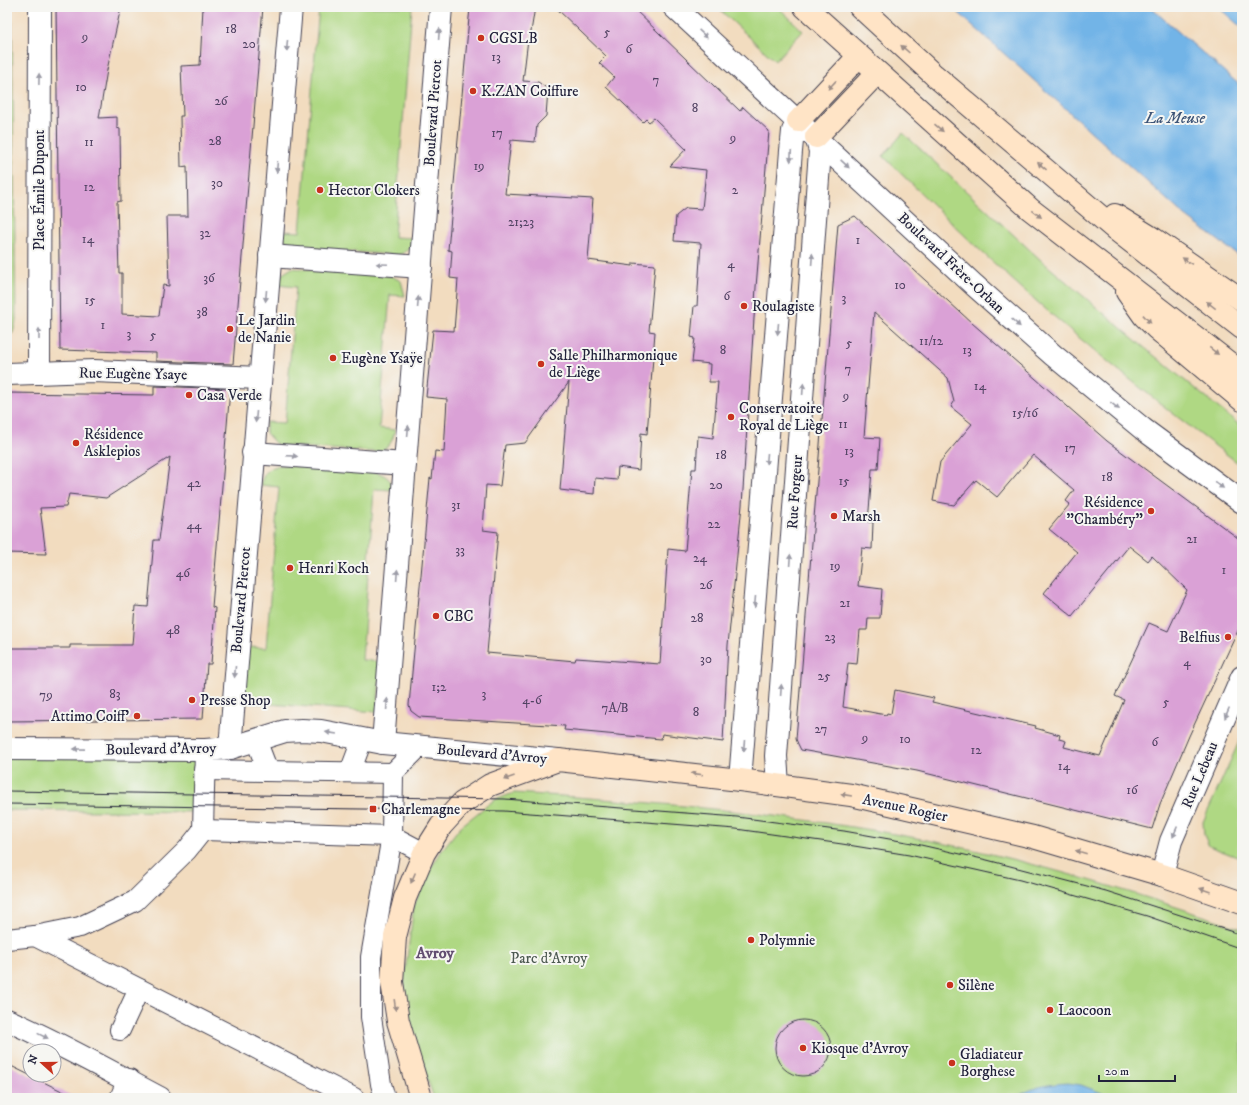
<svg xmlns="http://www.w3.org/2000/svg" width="1249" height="1105" font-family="'IM FELL DW Pica',serif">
<rect width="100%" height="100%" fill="#f6f6f2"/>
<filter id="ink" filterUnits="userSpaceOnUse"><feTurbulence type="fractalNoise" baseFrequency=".025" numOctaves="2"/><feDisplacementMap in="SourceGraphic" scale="8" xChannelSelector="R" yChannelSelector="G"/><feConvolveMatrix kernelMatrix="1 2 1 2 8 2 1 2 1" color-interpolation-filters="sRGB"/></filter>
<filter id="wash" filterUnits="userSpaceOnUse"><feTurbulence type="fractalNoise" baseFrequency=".012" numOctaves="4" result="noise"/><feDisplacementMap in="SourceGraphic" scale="16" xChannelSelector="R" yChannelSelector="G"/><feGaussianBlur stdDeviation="0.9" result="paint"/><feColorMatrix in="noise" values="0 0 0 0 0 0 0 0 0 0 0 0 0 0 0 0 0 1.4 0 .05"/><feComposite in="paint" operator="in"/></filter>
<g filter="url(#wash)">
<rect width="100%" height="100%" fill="#f2dcbf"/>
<g fill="#afd883" stroke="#687d5f">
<path d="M 319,7 L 412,7 L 394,237 L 413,238 C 411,247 408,251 399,255 L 299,248 C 289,245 284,241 281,231 L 300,232 Z"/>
<path d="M 717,7 L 778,7 L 803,31 L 775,61 Z"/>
<path d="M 7,18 L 12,21 L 16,321 L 13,333 L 7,337 Z"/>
<path d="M 903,133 L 1043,262 L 1140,344 L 1242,427 L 1242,466 C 1152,399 1065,329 983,253 C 949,221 916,188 883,156 Z"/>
<path d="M 292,268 L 391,276 L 401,281 L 405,296 L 390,295 L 379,428 L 395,430 C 393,441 389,449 377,452 L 283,446 L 276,444 L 266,433 L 266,422 L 285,423 L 296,287 L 277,285 L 281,275 Z"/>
<path d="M 281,465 L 376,472 C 386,475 392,480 394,490 L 374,489 L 362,660 L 381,662 L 377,712 L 242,702 L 247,647 L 266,648 L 279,487 L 260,485 C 264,473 268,467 281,465 Z"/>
<path d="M 1242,735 L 1242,859 L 1209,846 L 1204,835 L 1203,822 Z"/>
<path d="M 7,752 L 198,753 L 198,812 L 7,810 Z"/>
<path d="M 514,793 C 647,801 780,813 911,837 C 1024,858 1134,892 1242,929 L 1242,1098 L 434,1098 L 406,1018 L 404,980 L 414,906 L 427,875 L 442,850 L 460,827 L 494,800 Z"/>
</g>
<g fill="#72b4e7" stroke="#4a6b91">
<path d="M 952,7 L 1150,7 L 1242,87 L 1242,258 L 1184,215 Z"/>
<path d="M 1218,7 L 1242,7 L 1242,28 Z"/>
<path d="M 1068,1083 L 1081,1085 L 1115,1098 L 1015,1098 C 1032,1087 1048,1084 1068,1083 Z"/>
</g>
<g id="blocks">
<g fill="#daa1d6" fill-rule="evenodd">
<path d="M 56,7 L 121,7 L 107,70 L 99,118 L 117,117 L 117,128 L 120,129 L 121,201 L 117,202 L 119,273 L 122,273 L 122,314 L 159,316 L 163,285 L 169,286 L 167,216 L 188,216 L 187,166 L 181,167 L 180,116 L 183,116 L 181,66 L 200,65 L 203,7 L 263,7 L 233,364 L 156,361 L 156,353 L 60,350 Z"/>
<path d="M 470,7 L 535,7 L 530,38 L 528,39 L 523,81 L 538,82 L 548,89 L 546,116 L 537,125 L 535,142 L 511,140 L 505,194 L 593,199 L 588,260 L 633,266 L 633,263 L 655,265 L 649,331 L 655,332 L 647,434 L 641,433 L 639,470 L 618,467 L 617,480 L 595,478 L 594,494 L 560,490 L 569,382 L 525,443 L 505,445 L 500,486 L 486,485 L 483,530 L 498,532 L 487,653 L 575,661 L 576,658 L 660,664 L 668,549 L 685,551 L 692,469 L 696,469 L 698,436 L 713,438 L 718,382 L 709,382 L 710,364 L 692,362 L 695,338 L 691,337 L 694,306 L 697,306 L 701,243 L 674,241 L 676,216 L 686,208 L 702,209 L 706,170 L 670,166 L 686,149 L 654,118 L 649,122 L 646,119 L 643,122 L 606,87 L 614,77 L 599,63 L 606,56 L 555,7 L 632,7 L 740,111 L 743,107 L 769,131 L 756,287 L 742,505 L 728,645 L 723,742 L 662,734 L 661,739 L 564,730 L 565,726 L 419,717 L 411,711 L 409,705 L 430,478 L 432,479 L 435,451 L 444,452 L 447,399 L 426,397 L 433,330 L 454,331 L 458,279 L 450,278 L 452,251 L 448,250 Z"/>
<path d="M 855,216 L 972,323 L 1107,441 L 1242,541 L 1242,622 L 1189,736 L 1160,804 L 1152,829 L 917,771 L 801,750 L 798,744 L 796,739 L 838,224 ZM 874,312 L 948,378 L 954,402 L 951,407 L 972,424 L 940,462 L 933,501 L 954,505 L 976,480 L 997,497 L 1033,455 L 1074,490 L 1066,501 L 1070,504 L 1049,529 L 1077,552 L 1044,593 L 1072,616 L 1129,546 L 1148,561 L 1152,556 L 1187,590 L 1168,631 L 1149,623 L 1115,696 L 1124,700 L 1100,756 L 1064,747 L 1066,741 L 1059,739 L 1060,735 L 1035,728 L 1036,726 L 932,702 L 934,698 L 895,690 L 891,714 L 887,713 L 886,715 L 843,707 L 848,663 L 857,664 L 860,630 L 867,630 L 868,618 L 880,618 L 882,589 L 858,586 L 862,548 L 872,549 L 873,522 L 868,522 L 870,498 L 872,469 L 878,469 L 880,438 L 864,437 Z"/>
<path d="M 154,386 L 230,389 L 212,607 L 215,608 L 211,664 L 207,664 L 203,719 L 7,721 L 7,648 L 70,648 L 70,645 L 132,645 L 135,606 L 148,607 L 154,540 L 159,540 L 170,457 L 106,498 L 69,494 L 66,507 L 40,508 L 46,554 L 7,553 L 7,393 L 154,395 Z"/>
<circle cx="803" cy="1048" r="28"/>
<path d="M 7,1064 L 76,1098 L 7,1098 Z"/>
</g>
</g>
</g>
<g filter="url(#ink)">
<use href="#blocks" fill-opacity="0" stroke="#413e4f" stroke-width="1"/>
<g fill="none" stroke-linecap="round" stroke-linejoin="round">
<defs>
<g id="pedestrian">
<path d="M 256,740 L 268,771"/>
<path d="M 204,770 L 393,773"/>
<path d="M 350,772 L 362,740"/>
<path d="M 203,830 L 392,836 L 424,853"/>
<path d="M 35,936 L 80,927 L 135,901 L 187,850 L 203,830 L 205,750"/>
<path d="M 7,939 L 35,936 L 354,1098"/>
<path d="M 120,1030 L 139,989"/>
<path d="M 385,1098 L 381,1084 L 371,1017 L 371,957 L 392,836 L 393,773 L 419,747"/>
</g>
<g id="minor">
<path d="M 674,7 L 974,285 L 1053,355 L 1143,429 L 1242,502"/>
<path d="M 39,373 L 40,7"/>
<path d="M 7,374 L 94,371 L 260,378"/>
<path d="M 740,780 L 791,151 L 793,131 L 798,121"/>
<path d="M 778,785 L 776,756 L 820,151 L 816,137"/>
<path d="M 1162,875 L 1171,841 L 1242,677"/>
<path d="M 121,1098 L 129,1080"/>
</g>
<g id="tertiary">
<path d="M 270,256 L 421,267"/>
<path d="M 253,453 L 405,464"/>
<path d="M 383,743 L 441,7"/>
<path d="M 230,748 L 291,7"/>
<path d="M 7,749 L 205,750 L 230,748 L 285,731 L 302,730 L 321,731 L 383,743 L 558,760"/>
<path d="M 7,1020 C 60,1043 109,1071 160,1098"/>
</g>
<g id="secondary">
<path d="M 805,7 L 1030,209 L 1242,373"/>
<path d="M 860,7 L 934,75 L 1115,229 L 1242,328"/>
<path d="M 798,121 L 858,57"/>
<path d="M 816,137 L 877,73"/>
<path d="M 1115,215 L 1154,239 L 1242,300"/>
<path d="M 1127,292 L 1144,316 L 1156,328 L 1242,400"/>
<path d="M 421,1098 L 398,1021 L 392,982 L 395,937 L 405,898 L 424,853 L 441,826 L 462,803 L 490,785 L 558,760 L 740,780 L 851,795 L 1033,837 L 1162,875 L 1242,903"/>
</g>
</defs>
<use href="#pedestrian" stroke="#413e4f" stroke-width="22"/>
<use href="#minor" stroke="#413e4f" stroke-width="24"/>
<use href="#tertiary" stroke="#413e4f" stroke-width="24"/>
<use href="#secondary" stroke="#413e4f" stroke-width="24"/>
<use href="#pedestrian" stroke="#fff" stroke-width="20"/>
<use href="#minor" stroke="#fff" stroke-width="22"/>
<use href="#tertiary" stroke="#fff" stroke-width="22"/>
<use href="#secondary" stroke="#ffe4c6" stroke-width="22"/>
<g stroke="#22223b" stroke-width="1">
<path d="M 7,791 L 505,799 L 737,817 L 844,831 L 912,843 L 987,860 L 1106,891 L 1242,935"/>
<path d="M 7,804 L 504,811 L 736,829 L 842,844 L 909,855 L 1020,880 L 1147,916 L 1242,949"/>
</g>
</g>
<defs><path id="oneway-solid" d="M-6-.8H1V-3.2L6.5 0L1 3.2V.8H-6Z"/></defs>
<g fill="#9c9ca7">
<use href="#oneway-solid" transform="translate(439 34) rotate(-86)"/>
<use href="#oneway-solid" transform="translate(703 34) rotate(43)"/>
<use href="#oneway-solid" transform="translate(287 46) rotate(95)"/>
<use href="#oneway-solid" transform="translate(39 79) rotate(-89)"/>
<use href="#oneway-solid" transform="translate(791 156) rotate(93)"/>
<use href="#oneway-solid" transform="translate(845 164) rotate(43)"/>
<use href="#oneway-solid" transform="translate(277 167) rotate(95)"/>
<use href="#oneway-solid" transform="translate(812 259) rotate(-86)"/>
<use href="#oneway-solid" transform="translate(382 264) rotate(-177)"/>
<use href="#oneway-solid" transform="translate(266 296) rotate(95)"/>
<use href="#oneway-solid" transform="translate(418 302) rotate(-86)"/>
<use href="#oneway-solid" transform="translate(1016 323) rotate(42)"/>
<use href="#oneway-solid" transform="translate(778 329) rotate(95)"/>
<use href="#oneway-solid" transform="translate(39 334) rotate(-90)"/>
<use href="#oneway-solid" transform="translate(803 389) rotate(-86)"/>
<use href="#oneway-solid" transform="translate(1115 406) rotate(39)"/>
<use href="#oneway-solid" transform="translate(256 417) rotate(95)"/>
<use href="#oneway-solid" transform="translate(408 431) rotate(-86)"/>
<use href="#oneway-solid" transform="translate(292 456) rotate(4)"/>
<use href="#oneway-solid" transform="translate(767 459) rotate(95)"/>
<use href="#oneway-solid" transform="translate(1219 485) rotate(36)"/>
<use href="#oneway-solid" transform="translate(790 560) rotate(-86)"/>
<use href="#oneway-solid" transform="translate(397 575) rotate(-86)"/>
<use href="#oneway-solid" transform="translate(755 602) rotate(95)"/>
<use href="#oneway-solid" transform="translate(235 672) rotate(95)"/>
<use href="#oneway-solid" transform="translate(781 690) rotate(-86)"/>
<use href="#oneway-solid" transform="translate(387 704) rotate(-86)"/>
<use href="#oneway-solid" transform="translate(1227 713) rotate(113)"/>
<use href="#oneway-solid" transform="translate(331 733) rotate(-171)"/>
<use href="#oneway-solid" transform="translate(744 746) rotate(95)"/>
<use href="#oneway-solid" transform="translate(79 749) rotate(-179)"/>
<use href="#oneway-solid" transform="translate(1175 832) rotate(113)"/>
<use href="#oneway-solid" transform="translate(43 1036) rotate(26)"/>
</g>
<g fill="#9c8d87">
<use href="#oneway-solid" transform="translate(905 49) rotate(-138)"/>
<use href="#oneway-solid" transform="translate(832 85) rotate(133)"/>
<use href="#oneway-solid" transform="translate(939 128) rotate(41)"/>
<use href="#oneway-solid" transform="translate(1042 166) rotate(-140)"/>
<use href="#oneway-solid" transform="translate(1037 214) rotate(38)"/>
<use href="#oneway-solid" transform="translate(1187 261) rotate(-146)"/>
<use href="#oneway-solid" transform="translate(1211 305) rotate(-142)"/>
<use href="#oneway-solid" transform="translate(1147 319) rotate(47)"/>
<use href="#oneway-solid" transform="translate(1214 351) rotate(38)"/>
<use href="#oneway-solid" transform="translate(697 774) rotate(-173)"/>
<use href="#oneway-solid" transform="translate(509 778) rotate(160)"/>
<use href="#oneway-solid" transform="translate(846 795) rotate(-171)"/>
<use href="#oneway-solid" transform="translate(1081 852) rotate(-164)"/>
<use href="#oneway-solid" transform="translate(413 878) rotate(113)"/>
<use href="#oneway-solid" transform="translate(1205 890) rotate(-161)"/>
<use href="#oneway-solid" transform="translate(395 1005) rotate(82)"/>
</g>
</g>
<g fill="#c8321e" stroke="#f6f6f2" stroke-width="1.5">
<circle cx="481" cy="38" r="4"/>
<circle cx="473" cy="91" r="4"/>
<circle cx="320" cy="190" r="4"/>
<circle cx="744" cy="306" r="4"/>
<circle cx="230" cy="329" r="4"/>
<circle cx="333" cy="358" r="4"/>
<circle cx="541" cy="364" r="4"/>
<circle cx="189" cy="395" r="4"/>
<circle cx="731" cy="417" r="4"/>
<circle cx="76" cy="443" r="4"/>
<circle cx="1151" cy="511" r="4"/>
<circle cx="834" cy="516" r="4"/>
<circle cx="290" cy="568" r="4"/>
<circle cx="436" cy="616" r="4"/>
<circle cx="1228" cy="637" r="4"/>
<circle cx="192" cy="700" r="4"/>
<circle cx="137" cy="716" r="4"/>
<rect x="369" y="805" width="8" height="8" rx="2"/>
<circle cx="751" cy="940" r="4"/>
<circle cx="950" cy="985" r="4"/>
<circle cx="1050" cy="1010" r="4"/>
<circle cx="803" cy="1048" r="4"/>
<circle cx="952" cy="1063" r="4"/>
</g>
<g text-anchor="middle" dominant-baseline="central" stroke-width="4" stroke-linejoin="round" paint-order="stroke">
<g font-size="13" fill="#504262">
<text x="231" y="29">18</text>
<text x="607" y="32">5</text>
<text x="85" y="37">9</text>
<text x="249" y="44">20</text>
<text x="629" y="49">6</text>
<text x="496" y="57">13</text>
<text x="656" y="80">7</text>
<text x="81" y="87">10</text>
<text x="221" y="101">26</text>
<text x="695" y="108">8</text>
<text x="497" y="133">17</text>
<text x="733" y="138">9</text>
<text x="215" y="141">28</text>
<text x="89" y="142">11</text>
<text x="479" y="166">19</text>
<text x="217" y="183">30</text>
<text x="89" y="187">12</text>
<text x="735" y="190">2</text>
<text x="521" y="222">21;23</text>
<text x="205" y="233">32</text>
<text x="88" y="239">14</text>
<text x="858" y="240">1</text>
<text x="731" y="264">4</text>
<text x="209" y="278">36</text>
<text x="900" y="285">10</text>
<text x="727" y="296">6</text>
<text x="844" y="298">3</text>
<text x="90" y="300">15</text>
<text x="202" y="312">38</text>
<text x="103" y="325">1</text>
<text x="129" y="334">3</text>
<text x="153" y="335">5</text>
<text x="931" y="341">11/12</text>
<text x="849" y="343">5</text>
<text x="723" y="350">8</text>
<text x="967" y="350">13</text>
<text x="848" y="369">7</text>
<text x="980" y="386">14</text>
<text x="846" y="396">9</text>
<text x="1025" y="413">15/16</text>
<text x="843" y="424">11</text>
<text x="1070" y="448">17</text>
<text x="849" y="451">13</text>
<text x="721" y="455">18</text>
<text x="1107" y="477">18</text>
<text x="844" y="481">15</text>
<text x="194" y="483">42</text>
<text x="716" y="485">20</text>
<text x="456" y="505">31</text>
<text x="714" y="524">22</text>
<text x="194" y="525">44</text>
<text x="1192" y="539">21</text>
<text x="460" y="550">33</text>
<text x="700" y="558">24</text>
<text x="835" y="566">19</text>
<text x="1224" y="570">1</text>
<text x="183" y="573">46</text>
<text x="706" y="585">26</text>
<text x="845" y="603">21</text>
<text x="697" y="618">28</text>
<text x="173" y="630">48</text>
<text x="830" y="637">23</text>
<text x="706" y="659">30</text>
<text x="1187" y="662">4</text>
<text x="824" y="676">25</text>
<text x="439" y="687">1;2</text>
<text x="115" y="694">83</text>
<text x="484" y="694">3</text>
<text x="46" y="695">79</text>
<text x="532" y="700">4-6</text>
<text x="1166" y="702">5</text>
<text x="615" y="708">7A/B</text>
<text x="696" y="712">8</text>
<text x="821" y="729">27</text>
<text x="865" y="738">9</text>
<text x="905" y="739">10</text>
<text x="1155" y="742">6</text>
<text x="976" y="750">12</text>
<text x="1064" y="766">14</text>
<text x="1132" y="790">16</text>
</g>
<g font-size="15" fill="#22223b" stroke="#f6f6f2" text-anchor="start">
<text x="489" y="38">CGSLB</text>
<text x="481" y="91">K.ZAN Coiffure</text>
<text x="328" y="190">Hector Clokers</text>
<text x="752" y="306">Roulagiste</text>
<text x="238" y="320">Le Jardin<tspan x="238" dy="17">de Nanie</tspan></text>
<text x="549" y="355">Salle Philharmonique<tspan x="549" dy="17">de Liège</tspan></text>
<text x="341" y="358">Eugène Ysaÿe</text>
<text x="197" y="395">Casa Verde</text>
<text x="739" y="408">Conservatoire<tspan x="739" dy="17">Royal de Liège</tspan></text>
<text x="84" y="434">Résidence<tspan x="84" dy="17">Asklepios</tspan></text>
<text x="1143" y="502" text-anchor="end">Résidence<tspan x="1143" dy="17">"Chambéry"</tspan></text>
<text x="842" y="516">Marsh</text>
<text x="298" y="568">Henri Koch</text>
<text x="444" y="616">CBC</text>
<text x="1220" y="637" text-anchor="end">Belfius</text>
<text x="200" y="700">Presse Shop</text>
<text x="129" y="716" text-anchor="end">Attimo Coiff'</text>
<text x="381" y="809">Charlemagne</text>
<text x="759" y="940">Polymnie</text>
<text x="958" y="985">Silène</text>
<text x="1058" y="1010">Laocoon</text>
<text x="811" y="1048">Kiosque d'Avroy</text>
<text x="960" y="1054">Gladiateur<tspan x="960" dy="17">Borghese</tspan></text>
</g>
<g font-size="15" fill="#22223b" stroke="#f6f6f2">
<text transform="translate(433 113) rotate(-86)">Boulevard Piercot</text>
<text transform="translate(39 190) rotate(-90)">Place Émile Dupont</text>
<text transform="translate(951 263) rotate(43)">Boulevard Frère-Orban</text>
<text transform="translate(133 374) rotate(1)">Rue Eugène Ysaye</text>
<text transform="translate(795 492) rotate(-86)">Rue Forgeur</text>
<text transform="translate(241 600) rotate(-85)">Boulevard Piercot</text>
<text transform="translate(161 749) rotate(-1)">Boulevard d'Avroy</text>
<text transform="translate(492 754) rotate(5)">Boulevard d'Avroy</text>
<text transform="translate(1200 775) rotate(-67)">Rue Lebeau</text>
<text transform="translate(905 808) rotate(12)">Avenue Rogier</text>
</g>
<g font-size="15" fill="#4c5951" stroke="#f6f6f2">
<text x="549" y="958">Parc d'Avroy</text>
</g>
<g font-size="16" font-style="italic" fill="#3e5577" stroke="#f6f6f2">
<text x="1175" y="118">La Meuse</text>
</g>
<g font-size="16" font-weight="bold" fill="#624e71" stroke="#f6f6f2">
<text x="435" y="953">Avroy</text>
</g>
</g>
<rect width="1249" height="1105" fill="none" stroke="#f6f6f2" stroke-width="24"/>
<g transform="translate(42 1063) rotate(291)"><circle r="19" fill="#f6f6f2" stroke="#a1a1a9"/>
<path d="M0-3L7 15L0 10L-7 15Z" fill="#c8321e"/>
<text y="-6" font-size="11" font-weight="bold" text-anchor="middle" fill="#22223b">N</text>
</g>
<path d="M1099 1075v6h76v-6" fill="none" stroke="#22223b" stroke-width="2"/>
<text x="1105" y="1075" font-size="12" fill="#22223b" stroke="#f6f6f2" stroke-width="3" paint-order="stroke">20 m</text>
</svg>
